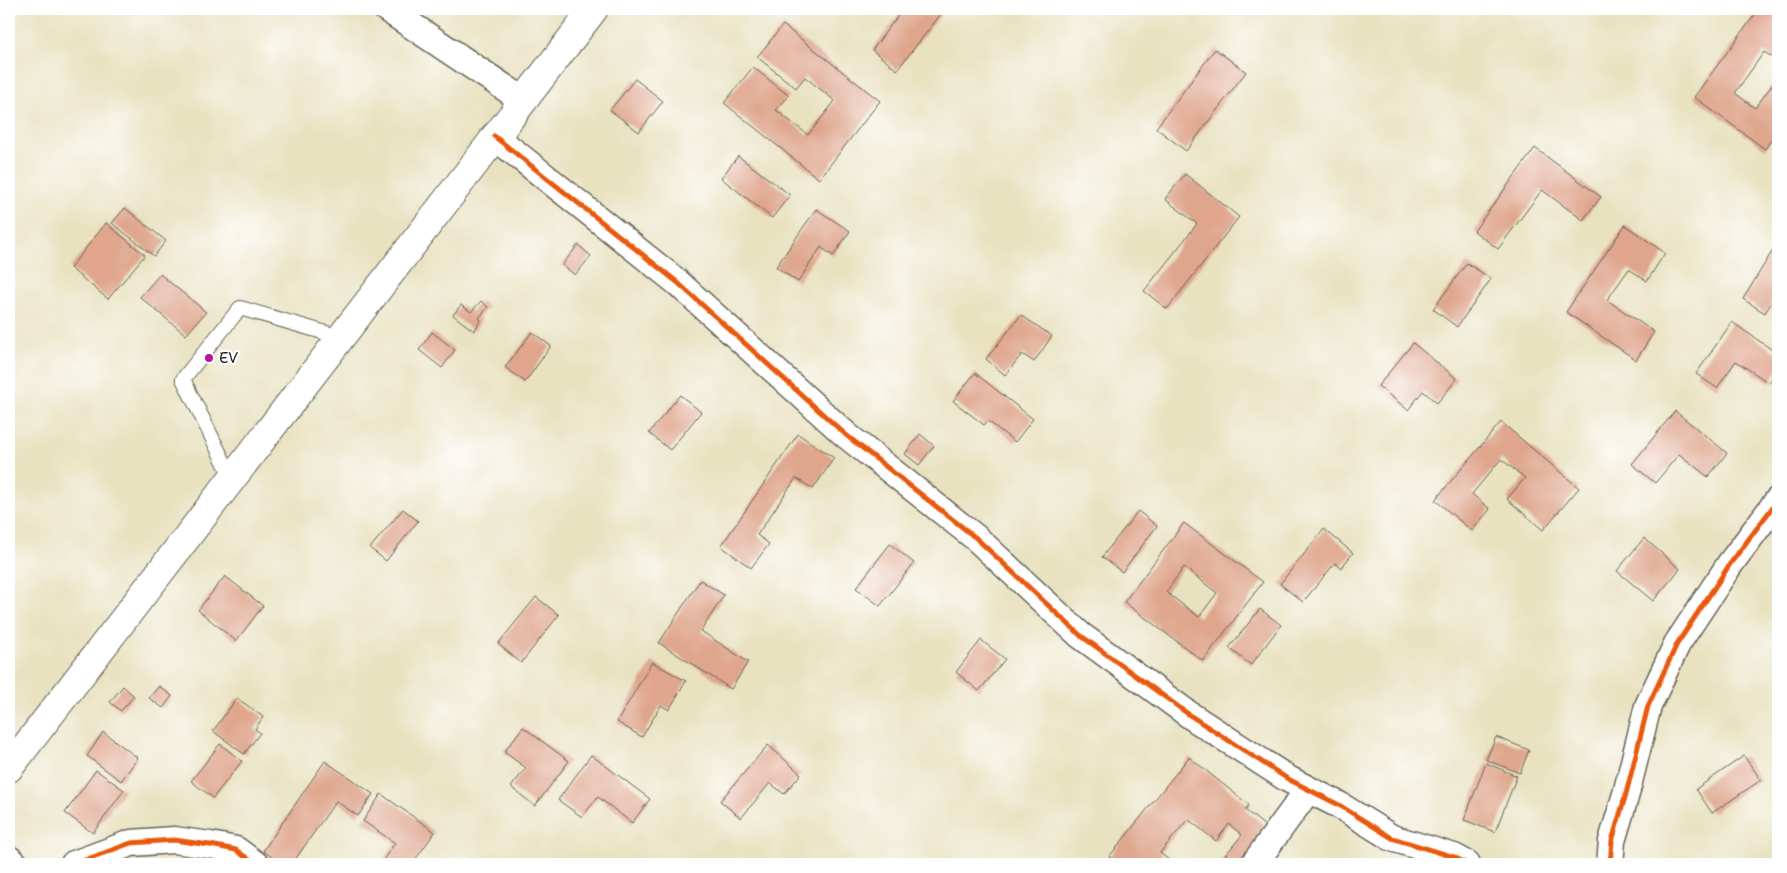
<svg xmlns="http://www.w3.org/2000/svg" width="1787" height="873" font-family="'Shantell Sans',sans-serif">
<rect width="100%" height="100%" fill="#fff"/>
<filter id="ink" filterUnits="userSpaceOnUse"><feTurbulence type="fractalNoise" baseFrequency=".02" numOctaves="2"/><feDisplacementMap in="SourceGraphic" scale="10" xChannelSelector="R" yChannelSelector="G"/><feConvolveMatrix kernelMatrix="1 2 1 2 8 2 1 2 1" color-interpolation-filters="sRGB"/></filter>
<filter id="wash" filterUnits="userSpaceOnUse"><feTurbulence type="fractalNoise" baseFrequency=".0096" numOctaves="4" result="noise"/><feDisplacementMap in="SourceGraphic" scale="20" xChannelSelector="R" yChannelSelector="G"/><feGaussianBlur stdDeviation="1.12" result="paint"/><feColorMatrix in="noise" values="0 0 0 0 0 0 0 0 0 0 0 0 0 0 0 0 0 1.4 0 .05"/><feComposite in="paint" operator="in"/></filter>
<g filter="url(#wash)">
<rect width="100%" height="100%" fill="#e9e2c1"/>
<g id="blocks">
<g fill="#dfa68d" fill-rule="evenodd">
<path d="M 903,9 L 945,9 L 897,70 L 872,50 Z"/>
<path d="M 1759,9 L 1769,9 L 1778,16 L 1778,58 L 1777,60 L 1764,52 L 1735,93 L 1755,108 L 1778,77 L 1778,130 L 1765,149 L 1694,97 Z"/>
<path d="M 783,25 L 880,101 L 819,179 L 724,103 L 753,67 L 789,96 L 776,110 L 808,135 L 835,101 L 805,77 L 796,88 L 757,57 Z"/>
<path d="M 1215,49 L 1246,72 L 1186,151 L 1156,128 Z"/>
<path d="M 635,79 L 663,101 L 639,132 L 610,110 Z"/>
<path d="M 1535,148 L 1601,197 L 1583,220 L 1542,190 L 1498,249 L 1474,231 Z"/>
<path d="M 738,156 L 790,195 L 772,218 L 721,178 Z"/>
<path d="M 1185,174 L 1239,217 L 1167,309 L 1144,291 L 1197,224 L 1165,199 Z"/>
<path d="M 125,208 L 166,241 L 154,256 L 112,223 Z"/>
<path d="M 816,209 L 850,231 L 833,256 L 821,247 L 798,282 L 776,267 Z"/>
<path d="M 106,223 L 145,255 L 108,299 L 70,268 Z"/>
<path d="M 1625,225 L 1665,253 L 1647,281 L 1629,269 L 1607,300 L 1654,332 L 1636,360 L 1566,312 Z"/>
<path d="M 1778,242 L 1778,292 L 1765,313 L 1743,299 Z"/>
<path d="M 578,245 L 591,256 L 575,275 L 562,265 Z"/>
<path d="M 1467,263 L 1491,279 L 1457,327 L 1433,309 Z"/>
<path d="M 160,274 L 206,312 L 186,335 L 140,297 Z"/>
<path d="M 481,301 L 488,307 L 479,318 L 481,320 L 474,331 L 453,315 L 461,305 L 471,312 Z"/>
<path d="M 1021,315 L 1052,336 L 1034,362 L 1022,354 L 1005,375 L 986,359 Z"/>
<path d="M 1732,322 L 1778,354 L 1778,369 L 1769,383 L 1736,361 L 1717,388 L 1696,374 Z"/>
<path d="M 432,332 L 455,350 L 442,368 L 419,350 Z"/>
<path d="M 532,332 L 551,346 L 525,382 L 505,367 Z"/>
<path d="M 1413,343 L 1457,379 L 1437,403 L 1423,391 L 1408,410 L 1378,386 Z"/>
<path d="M 975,373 L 1033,419 L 1015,442 L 988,421 L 984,425 L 953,401 Z"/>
<path d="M 680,395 L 701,412 L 670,450 L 649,433 Z"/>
<path d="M 1675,411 L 1727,453 L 1708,477 L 1679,454 L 1655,483 L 1632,464 Z"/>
<path d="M 1501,422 L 1579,488 L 1543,530 L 1507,499 L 1525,478 L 1501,459 L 1472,494 L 1490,509 L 1472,531 L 1435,500 Z"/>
<path d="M 798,434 L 834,458 L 813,489 L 796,478 L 757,535 L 769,544 L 751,568 L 721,546 Z"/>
<path d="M 920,434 L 934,446 L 919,465 L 905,454 Z"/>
<path d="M 403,509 L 418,521 L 386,561 L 370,548 Z"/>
<path d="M 1138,511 L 1157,526 L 1122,572 L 1102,557 Z"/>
<path d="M 1184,523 L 1263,582 L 1203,661 L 1124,602 ZM 1184,567 L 1217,593 L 1199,617 L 1166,592 Z"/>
<path d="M 1324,529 L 1353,553 L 1341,568 L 1335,563 L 1303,602 L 1280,584 Z"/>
<path d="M 1644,538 L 1680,569 L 1653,601 L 1617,571 Z"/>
<path d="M 890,544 L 914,563 L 880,606 L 856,588 Z"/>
<path d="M 225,576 L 263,606 L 236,641 L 198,610 Z"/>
<path d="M 700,580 L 724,595 L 701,631 L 748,662 L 731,689 L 659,643 Z"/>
<path d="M 536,597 L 559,615 L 521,663 L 498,644 Z"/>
<path d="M 1260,609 L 1281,625 L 1251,665 L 1229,648 Z"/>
<path d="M 981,640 L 1005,659 L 979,691 L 956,672 Z"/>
<path d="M 652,662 L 686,681 L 669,710 L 661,705 L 642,737 L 617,722 Z"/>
<path d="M 123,686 L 134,696 L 121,711 L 110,702 Z"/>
<path d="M 159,686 L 172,696 L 163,708 L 149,698 Z"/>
<path d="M 237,698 L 263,717 L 255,729 L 260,733 L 244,754 L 213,731 Z"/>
<path d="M 523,727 L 569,761 L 535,806 L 511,787 L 526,768 L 504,752 Z"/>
<path d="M 103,732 L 138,758 L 121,781 L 87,756 Z"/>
<path d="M 1496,737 L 1529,750 L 1520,773 L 1486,760 Z"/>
<path d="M 220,744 L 242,761 L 213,798 L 191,781 Z"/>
<path d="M 768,745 L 801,774 L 784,794 L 770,783 L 741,818 L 720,801 Z"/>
<path d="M 591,755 L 650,799 L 632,823 L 598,797 L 582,817 L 558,800 Z"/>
<path d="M 1744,756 L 1761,780 L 1712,813 L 1696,789 Z"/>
<path d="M 1189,757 L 1249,805 L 1245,810 L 1274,833 L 1249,864 L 1218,864 L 1242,835 L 1229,824 L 1216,841 L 1188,819 L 1160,853 L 1174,864 L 1118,864 L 1109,857 Z"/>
<path d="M 325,761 L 373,794 L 358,816 L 336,801 L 292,864 L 282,864 L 263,851 Z"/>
<path d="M 1486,763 L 1517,776 L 1495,832 L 1464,820 Z"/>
<path d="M 96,770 L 124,790 L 93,833 L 65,813 Z"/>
<path d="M 381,794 L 435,832 L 412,864 L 380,864 L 395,843 L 363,821 Z"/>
<path d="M 471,858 L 479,864 L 466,864 Z"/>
</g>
</g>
</g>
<g filter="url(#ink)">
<use href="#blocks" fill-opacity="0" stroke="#646156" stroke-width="1"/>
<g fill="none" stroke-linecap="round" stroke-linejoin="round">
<defs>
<path id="service" d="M 232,478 L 183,379 L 240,308 L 340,337"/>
<g id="minor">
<path d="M 387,9 L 523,100"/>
<path d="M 494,136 L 677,282 L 846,435 L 976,538 L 1080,635 L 1191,716 L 1288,779 L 1339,805 L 1392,838 L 1454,857 L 1467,864"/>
<path d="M 9,859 L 15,864"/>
<path d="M 74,864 L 131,843 L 174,840 L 210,845 L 236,850 L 255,864"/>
<path d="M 1254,864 L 1308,790"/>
<path d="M 1610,864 L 1612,841 L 1626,794 L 1648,706 L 1677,644 L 1730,564 L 1778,500"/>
</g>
<path id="secondary" d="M 9,768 L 594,9"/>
</defs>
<use href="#service" stroke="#646156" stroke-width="16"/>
<use href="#minor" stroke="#646156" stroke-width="29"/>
<use href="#secondary" stroke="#646156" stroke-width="30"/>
<use href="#service" stroke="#fff" stroke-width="14"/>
<use href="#minor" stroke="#fff" stroke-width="26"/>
<use href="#secondary" stroke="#fff" stroke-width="28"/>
<defs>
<g id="cycleway">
<path d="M 494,136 L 677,282 L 846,435 L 976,538 L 1080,635 L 1191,716 L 1288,779 L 1339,805 L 1392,838 L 1454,857 L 1467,864"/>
<path d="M 74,864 L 131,843 L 174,840 L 210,845 L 236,850 L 255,864"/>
<path d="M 1610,864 L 1612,841 L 1626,794 L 1648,706 L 1677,644 L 1730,564 L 1778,500"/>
</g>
</defs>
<use href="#cycleway" stroke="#fff" stroke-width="8"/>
<use href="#cycleway" stroke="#e8590c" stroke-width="5"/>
</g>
</g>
<circle fill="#b5179e" stroke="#fff" stroke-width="2" cx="209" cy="358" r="5"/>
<g text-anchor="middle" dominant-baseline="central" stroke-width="4" stroke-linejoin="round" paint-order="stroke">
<g font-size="15" fill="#1c1c1c" stroke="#fff" text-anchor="start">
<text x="219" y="358">EV</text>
</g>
</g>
<rect width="1787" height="873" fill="none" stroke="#fff" stroke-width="30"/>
</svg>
